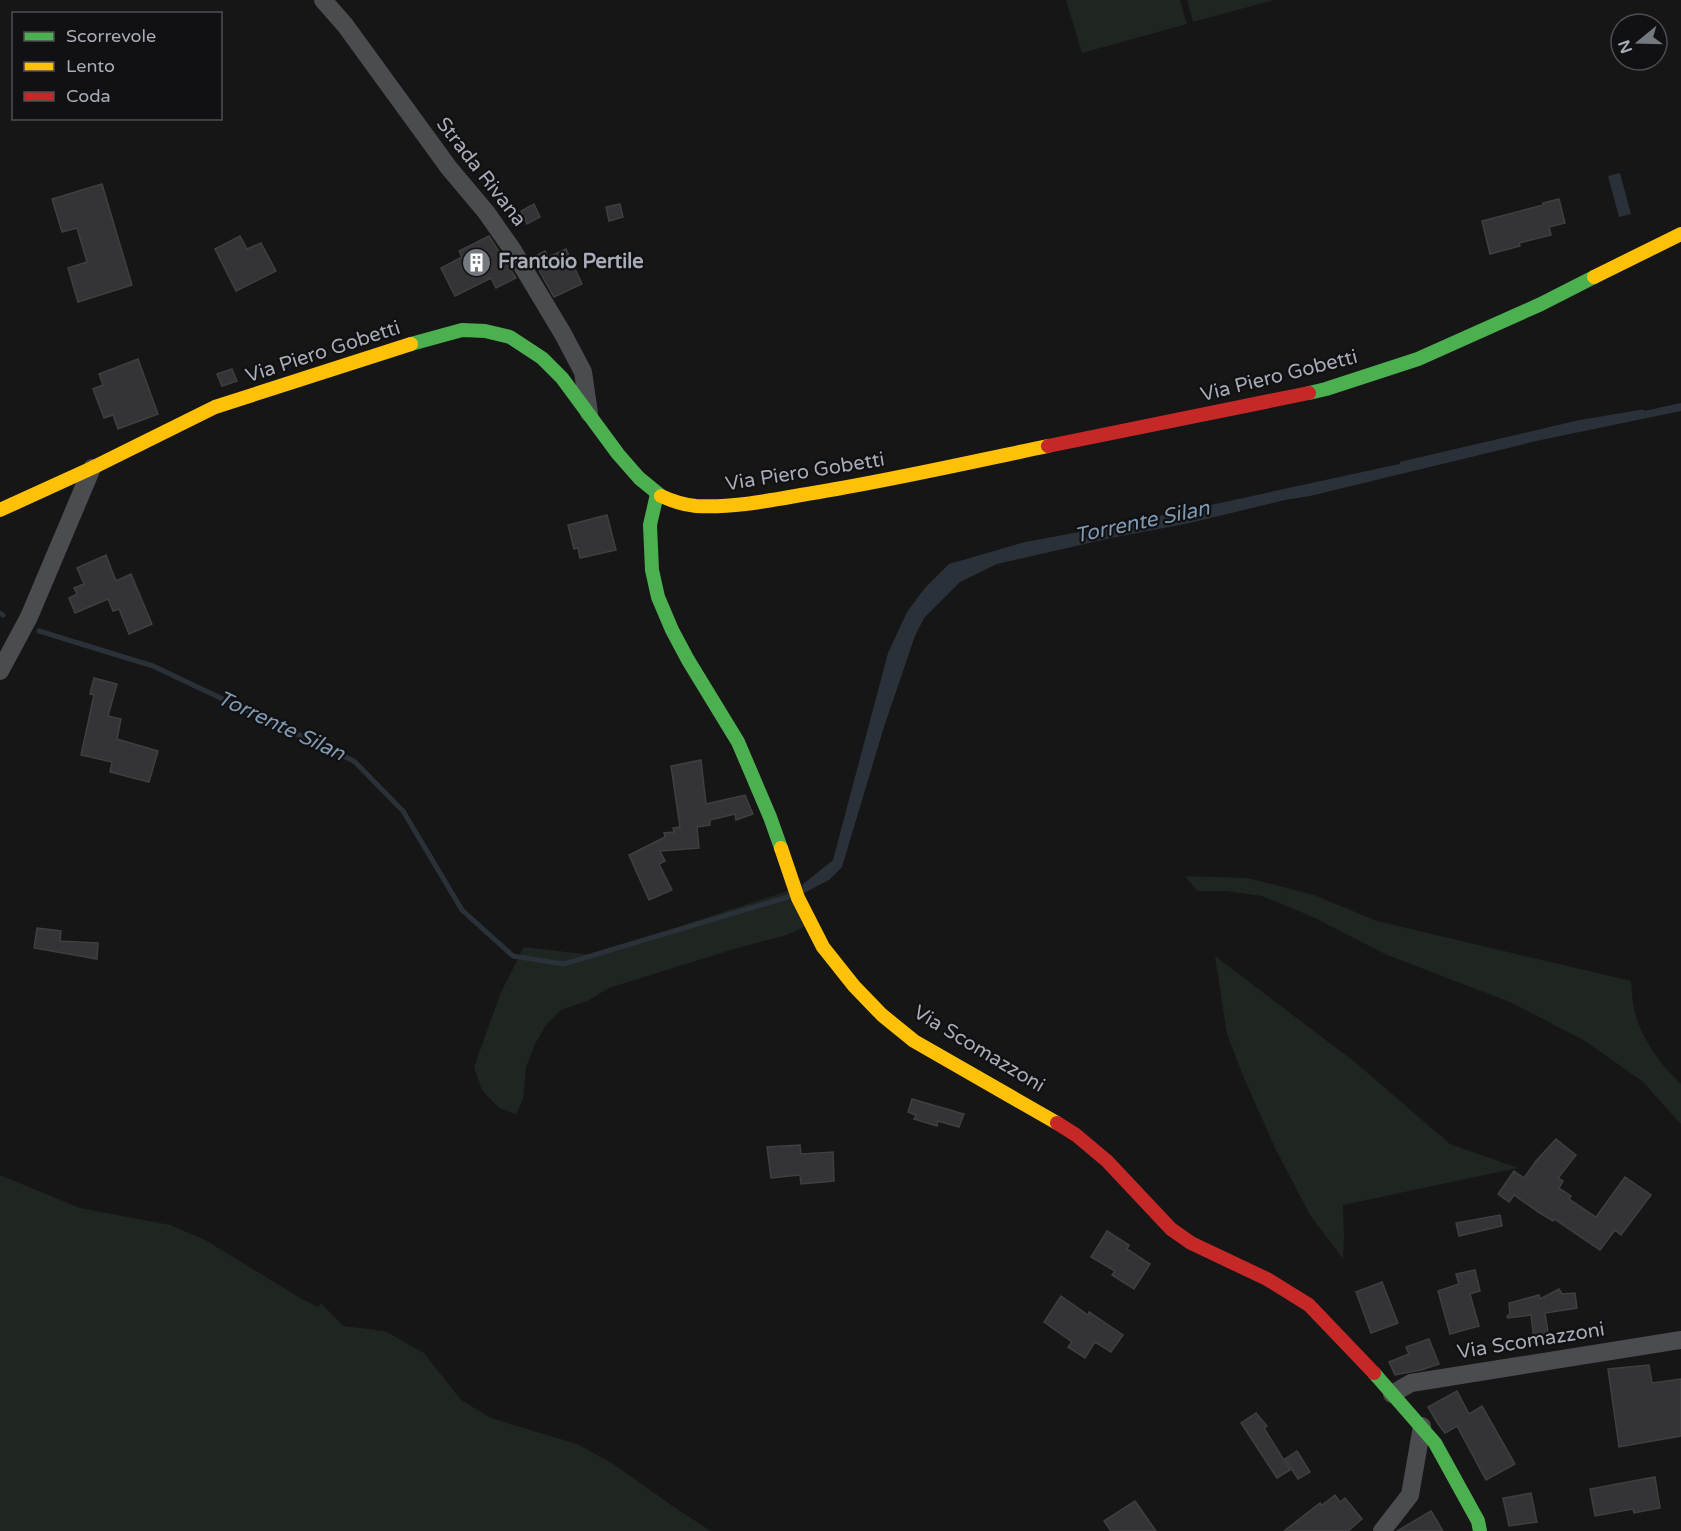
<svg xmlns="http://www.w3.org/2000/svg" width="1681" height="1531" font-family="'Varela Round',sans-serif">
<rect width="100%" height="100%" fill="#161616"/>
<g fill="#1f2520">
<path d="M 1066,0 L 1180,0 L 1187,24 L 1082,53 Z"/>
<path d="M 1187,0 L 1274,0 L 1193,22 Z"/>
<path d="M 1185,876 L 1247,878 L 1314,895 L 1377,921 L 1631,981 C 1632,990 1632,1000 1634,1009 C 1640,1037 1660,1064 1681,1084 L 1681,1124 L 1642,1081 L 1585,1041 L 1510,1002 L 1387,955 L 1315,918 L 1262,896 L 1225,891 L 1197,891 Z"/>
<path d="M 794,889 L 806,926 L 787,935 L 734,949 L 609,988 L 587,1001 L 561,1010 L 546,1025 L 535,1044 L 526,1067 L 523,1099 L 516,1114 L 499,1108 L 482,1090 L 474,1067 L 501,992 L 524,947 L 592,955 Z"/>
<path d="M 1215,956 L 1356,1063 L 1450,1144 L 1518,1168 L 1343,1205 L 1344,1237 L 1343,1259 L 1310,1215 L 1276,1150 L 1244,1078 L 1227,1034 Z"/>
<path d="M 0,1175 L 80,1208 L 170,1225 L 205,1240 L 302,1299 L 318,1307 L 321,1303 L 343,1326 L 385,1331 L 424,1353 L 461,1400 L 491,1418 L 577,1444 L 612,1463 L 674,1507 L 711,1531 L 0,1531 Z"/>
</g>
<g fill="#2a3138">
<path d="M 1620,173 L 1631,214 L 1619,217 L 1608,176 Z"/>
<path d="M 1681,403 L 1681,411 L 1541,440 L 1310,496 L 1285,500 L 1190,523 L 1111,538 L 997,564 L 960,582 L 924,618 L 915,636 L 884,727 L 842,867 L 829,880 L 804,893 L 802,885 L 833,860 L 888,653 L 907,612 L 924,589 L 949,564 L 1025,542 L 1123,524 Z"/>
</g>
<g fill="none" stroke-linecap="round" stroke-linejoin="round">
<g stroke="#2a3138" stroke-width="5">
<path d="M 1402,464 L 1578,423 L 1642,412"/>
<path d="M 0,613 L 3,615"/>
<path d="M 39,631 L 153,666 L 354,761 L 403,811 L 462,910 L 513,956 L 564,964 L 788,897"/>
</g>
</g>
<g fill="#343436" stroke="#3f3f42" stroke-width="1.5">
<path d="M 102,184 L 132,285 L 78,302 L 68,268 L 87,262 L 77,228 L 62,232 L 52,199 Z"/>
<path d="M 1559,199 L 1565,223 L 1549,227 L 1551,235 L 1519,243 L 1520,246 L 1490,254 L 1482,221 L 1543,205 L 1543,203 Z"/>
<path d="M 534,204 L 540,217 L 527,224 L 521,211 Z"/>
<path d="M 620,204 L 623,217 L 609,221 L 606,207 Z"/>
<path d="M 240,236 L 247,249 L 261,243 L 276,271 L 236,291 L 215,249 Z"/>
<path d="M 489,236 L 516,278 L 496,288 L 491,278 L 455,296 L 441,268 L 462,257 L 459,251 Z"/>
<path d="M 566,249 L 582,284 L 554,297 L 532,258 L 545,251 L 548,257 Z"/>
<path d="M 138,359 L 158,414 L 118,429 L 113,415 L 104,418 L 93,389 L 103,385 L 99,374 Z"/>
<path d="M 232,369 L 237,381 L 222,386 L 217,374 Z"/>
<path d="M 607,515 L 616,550 L 580,558 L 578,548 L 574,549 L 568,525 Z"/>
<path d="M 106,555 L 116,581 L 131,574 L 152,624 L 129,634 L 119,609 L 113,611 L 108,599 L 75,613 L 69,598 L 77,594 L 74,588 L 84,584 L 77,568 Z"/>
<path d="M 94,678 L 117,684 L 108,716 L 121,719 L 117,739 L 158,751 L 149,782 L 110,772 L 112,762 L 81,755 L 94,695 L 90,694 Z"/>
<path d="M 701,760 L 706,804 L 745,795 L 753,814 L 736,820 L 735,814 L 710,820 L 710,825 L 697,827 L 699,848 L 660,851 L 665,861 L 659,864 L 672,890 L 649,900 L 629,855 L 665,837 L 664,833 L 674,832 L 673,828 L 680,827 L 671,766 Z"/>
<path d="M 37,928 L 61,931 L 60,941 L 98,943 L 97,959 L 34,948 Z"/>
<path d="M 912,1099 L 964,1114 L 959,1127 L 938,1121 L 937,1126 L 914,1119 L 916,1115 L 908,1112 Z"/>
<path d="M 1556,1139 L 1576,1155 L 1558,1178 L 1563,1181 L 1559,1188 L 1571,1196 L 1569,1199 L 1596,1217 L 1625,1177 L 1651,1195 L 1621,1235 L 1615,1230 L 1600,1250 L 1554,1219 L 1553,1221 L 1540,1213 L 1514,1195 L 1509,1202 L 1498,1194 L 1514,1171 L 1524,1178 L 1536,1161 Z"/>
<path d="M 800,1145 L 801,1154 L 833,1152 L 834,1181 L 801,1184 L 800,1175 L 771,1178 L 767,1147 Z"/>
<path d="M 1500,1215 L 1502,1226 L 1459,1236 L 1456,1223 Z"/>
<path d="M 1107,1231 L 1129,1245 L 1127,1249 L 1150,1264 L 1134,1289 L 1112,1275 L 1115,1271 L 1091,1257 Z"/>
<path d="M 1475,1270 L 1480,1291 L 1470,1294 L 1479,1326 L 1450,1334 L 1438,1291 L 1459,1284 L 1456,1274 Z"/>
<path d="M 1382,1282 L 1398,1323 L 1371,1333 L 1356,1292 Z"/>
<path d="M 1559,1289 L 1562,1294 L 1575,1293 L 1577,1308 L 1545,1313 L 1549,1338 L 1534,1340 L 1531,1315 L 1508,1318 L 1507,1316 L 1510,1314 L 1509,1303 L 1539,1295 L 1540,1299 Z"/>
<path d="M 1061,1296 L 1088,1315 L 1089,1312 L 1123,1335 L 1111,1352 L 1095,1342 L 1085,1358 L 1068,1347 L 1072,1342 L 1044,1322 Z"/>
<path d="M 1429,1339 L 1439,1364 L 1421,1370 L 1395,1375 L 1389,1362 L 1409,1354 L 1406,1347 Z"/>
<path d="M 1649,1365 L 1652,1383 L 1681,1379 L 1681,1436 L 1619,1447 L 1608,1369 Z"/>
<path d="M 1457,1391 L 1469,1414 L 1482,1406 L 1515,1464 L 1486,1480 L 1457,1426 L 1445,1433 L 1438,1424 L 1428,1407 Z"/>
<path d="M 1256,1413 L 1267,1426 L 1264,1428 L 1290,1470 L 1277,1478 L 1241,1423 Z"/>
<path d="M 1297,1451 L 1310,1472 L 1298,1479 L 1285,1459 Z"/>
<path d="M 1655,1477 L 1660,1508 L 1634,1513 L 1633,1509 L 1595,1516 L 1590,1489 Z"/>
<path d="M 1531,1493 L 1537,1522 L 1509,1526 L 1503,1498 Z"/>
<path d="M 1335,1495 L 1340,1502 L 1345,1498 L 1362,1519 L 1348,1531 L 1284,1531 L 1320,1503 L 1322,1505 Z"/>
<path d="M 1135,1501 L 1156,1531 L 1111,1531 L 1104,1521 Z"/>
<path d="M 1431,1511 L 1443,1531 L 1397,1531 Z"/>
</g>
<g fill="none" stroke-linecap="round" stroke-linejoin="round">
<g stroke="#4b4c4f" stroke-width="18">
<path d="M 323,0 L 345,25 L 449,168 L 486,212 L 512,249 L 563,334 L 583,372 L 589,413"/>
<path d="M 0,671 L 29,617 L 92,468"/>
<path d="M 1392,1394 L 1411,1383 L 1681,1340"/>
<path d="M 1382,1531 L 1410,1495 L 1422,1426"/>
</g>
<g stroke="#4caf50" stroke-width="14">
<path d="M 411,344 L 462,330 L 485,331 L 510,337 L 542,358 L 562,378 L 618,454 L 639,478 L 661,496"/>
<path d="M 1309,393 L 1326,389 L 1418,359 L 1541,304 L 1594,277"/>
<path d="M 657,494 L 650,525 L 652,570 L 658,597 L 672,630 L 688,660 L 738,742 L 770,817 L 781,848"/>
<path d="M 1374,1373 L 1435,1443 L 1478,1521 L 1480,1531"/>
</g>
<g stroke="#ffc107" stroke-width="14">
<path d="M 1594,277 L 1681,234"/>
<path d="M 661,496 C 672,501 685,505 696,506 C 731,508 767,501 801,495 C 884,482 966,463 1048,446"/>
<path d="M 0,510 L 92,468 L 215,407 L 411,344"/>
<path d="M 781,848 L 798,898 L 823,947 L 854,986 L 882,1015 L 914,1041 L 1057,1123"/>
</g>
<g stroke="#c62828" stroke-width="14">
<path d="M 1048,446 L 1309,393"/>
<path d="M 1057,1123 L 1076,1135 L 1107,1161 L 1171,1229 L 1191,1243 L 1267,1279 L 1309,1305 L 1374,1373"/>
</g>
</g>
<defs>
<symbol id="building-disc" viewBox="-11 -11 22 22"><circle r="9.5" fill="#74787f" stroke="#111012"/><path d="M-4-6H4V6H1V3H-1V6H-4ZM-2.5-4.3h1.7v1.8h-1.7ZM.8-4.3h1.7v1.8H.8ZM-2.5-1h1.7V.8h-1.7ZM.8-1h1.7V.8H.8Z" fill="#fff"/></symbol>
</defs>
<g fill-rule="evenodd">
<use href="#building-disc" x="460" y="246" width="33" height="33"/>
</g>
<g text-anchor="middle" dominant-baseline="central" stroke-width="4.5" stroke-linejoin="round" paint-order="stroke">
<g font-size="20" fill="#a7acb7" stroke="#111012">
<text transform="translate(481 172) rotate(52)">Strada Rivana</text>
<text transform="translate(323 352) rotate(-18)">Via Piero Gobetti</text>
<text transform="translate(1279 376) rotate(-14)">Via Piero Gobetti</text>
<text transform="translate(805 472) rotate(-9)">Via Piero Gobetti</text>
<text transform="translate(979 1049) rotate(31)">Via Scomazzoni</text>
<text transform="translate(1531 1341) rotate(-9)">Via Scomazzoni</text>
</g>
<g font-size="20" font-weight="bold" fill="#a7acb7" stroke="#111012" text-anchor="start">
<text x="498" y="262">Frantoio Pertile</text>
</g>
<g font-size="21" font-style="italic" fill="#7f99b2" stroke="#111012">
<text transform="translate(1142 522) rotate(-12)">Torrente Silan</text>
<text transform="translate(281 726) rotate(25)">Torrente Silan</text>
</g>
</g>
<rect x="12" y="12" width="210" height="108" fill="#111012" stroke="#4d4e54" stroke-width="1.5"/>
<rect x="24" y="32" width="30" height="9" fill="#4caf50" stroke="#4d4e54" stroke-width="1.5"/>
<text x="66" y="42" font-size="18" fill="#a7acb7">Scorrevole</text>
<rect x="24" y="62" width="30" height="9" fill="#ffc107" stroke="#4d4e54" stroke-width="1.5"/>
<text x="66" y="72" font-size="18" fill="#a7acb7">Lento</text>
<rect x="24" y="92" width="30" height="9" fill="#c62828" stroke="#4d4e54" stroke-width="1.5"/>
<text x="66" y="102" font-size="18" fill="#a7acb7">Coda</text>
<g transform="translate(1639 42) rotate(251)"><circle r="28" fill="#111012" stroke="#4d4e54" stroke-width="1.5"/>
<path d="M0-4.5L10 22L0 15L-10 22Z" fill="#74787f"/>
<text y="-9" font-size="16" font-weight="bold" text-anchor="middle" fill="#a7acb7">N</text>
</g>
</svg>
